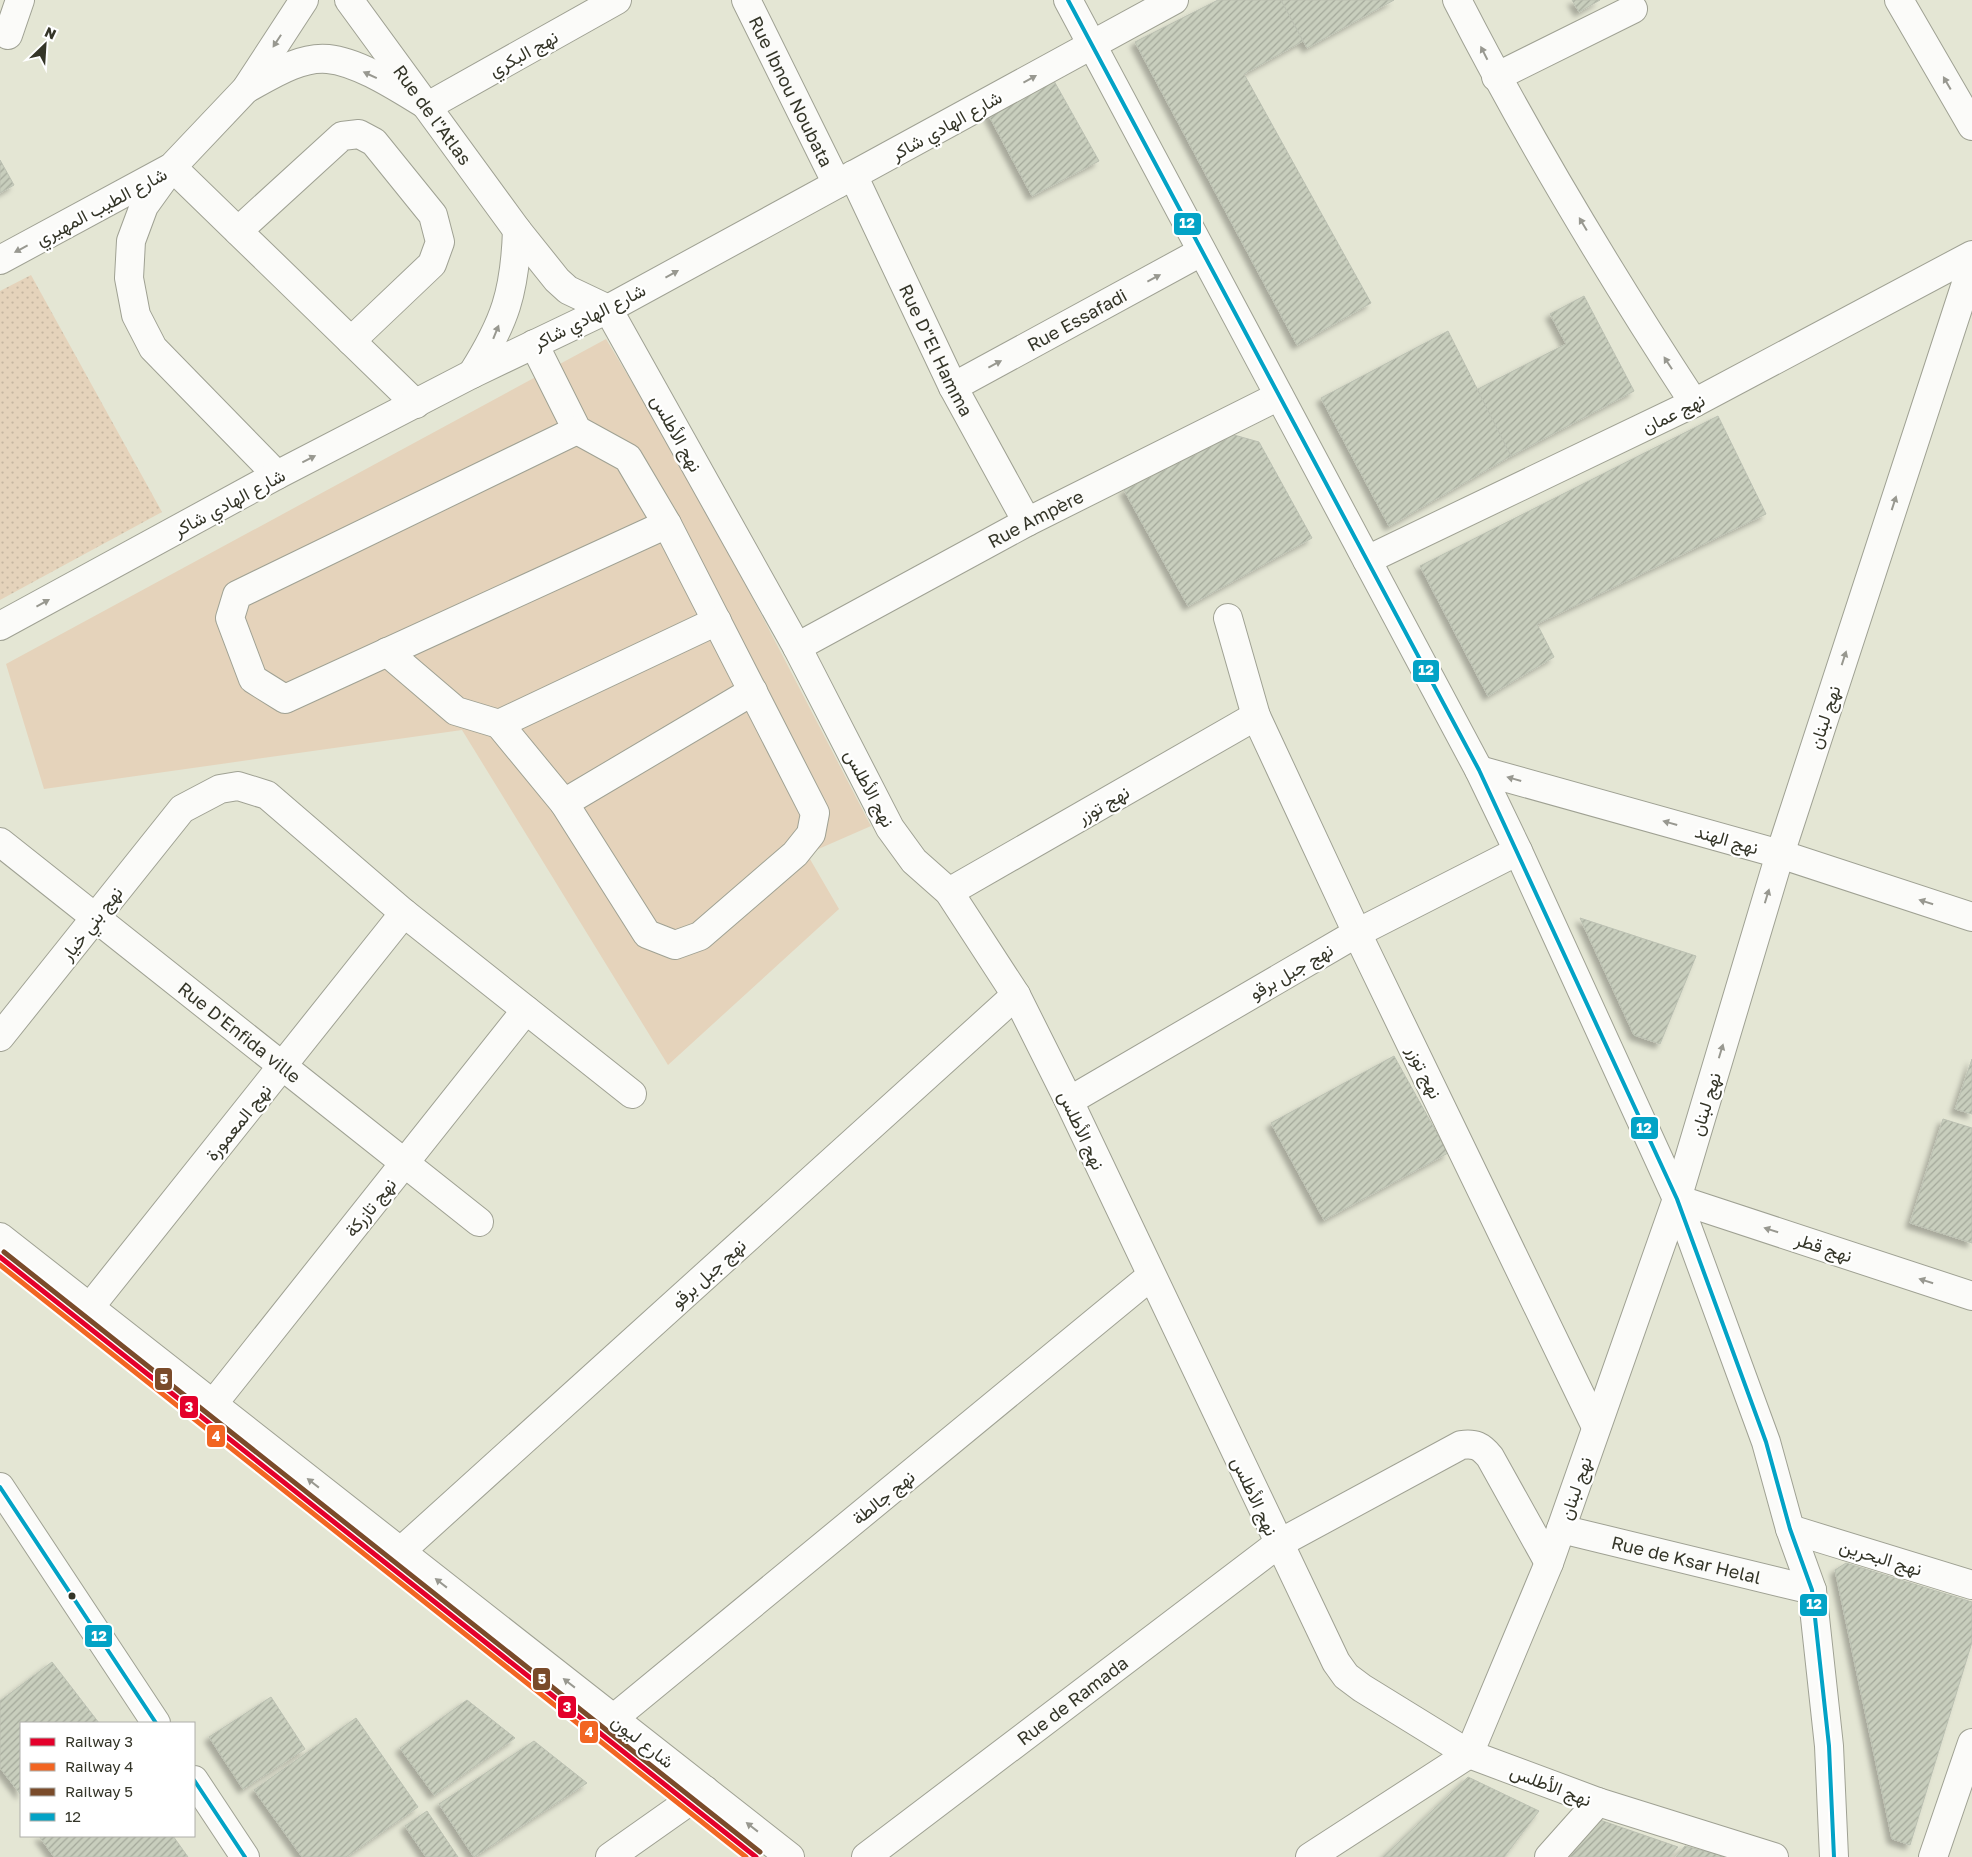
<svg xmlns="http://www.w3.org/2000/svg" width="1972" height="1857" font-family="'Golos Text',Vazirmatn,sans-serif">
<defs>
<pattern id="park-dots" width="8" height="8" patternUnits="userSpaceOnUse" patternTransform="scale(1.25)"><rect width="8" height="8" fill="#e5d3bb"/><path d="M2 2h.1M6 6h.1" fill="none" stroke="#c5b6a1" stroke-width="1.8" stroke-linecap="round"/></pattern>
<pattern id="building-hatch" width="6" height="6" patternUnits="userSpaceOnUse" patternTransform="scale(1.25)"><rect width="6" height="6" fill="#c8cebd"/><path d="M-1 1l2-2M0 6l6-6M5 7l2-2" fill="none" stroke="#a3a89a"/></pattern>
<filter id="shadow"><feDropShadow dx="-4.5" dy="4.5" stdDeviation="2.5" flood-color="#0004"/></filter>
</defs>
<rect width="100%" height="100%" fill="#e4e6d4"/>
<path fill="#e5d3bb" d="M 606,339 L 696,489 L 871,826 L 807,854 L 839,909 L 668,1065 L 462,730 L 44,789 L 6,664 Z"/>
<path fill="url(#park-dots)" d="M 31,275 L 162,512 L 0,600 L 0,291 Z"/>
<g fill="url(#building-hatch)" stroke="#bbc0b2" filter="url(#shadow)">
<path d="M 1218,0 L 1281,0 L 1303,41 L 1244,74 L 1371,303 L 1297,345 L 1135,42 Z"/>
<path d="M 1281,0 L 1394,0 L 1307,48 Z"/>
<path d="M 1572,0 L 1600,0 L 1579,12 Z"/>
<path d="M 1054,81 L 1099,161 L 1032,196 L 988,114 Z"/>
<path d="M 0,160 L 14,185 L 0,193 Z"/>
<path d="M 1584,296 L 1634,391 L 1511,456 L 1476,390 L 1566,344 L 1550,314 Z"/>
<path d="M 1448,331 L 1511,456 L 1389,526 L 1321,398 Z"/>
<path d="M 1718,416 L 1766,514 L 1537,624 L 1554,657 L 1488,696 L 1420,566 Z"/>
<path d="M 1234,435 L 1259,442 L 1312,538 L 1188,606 L 1124,490 Z"/>
<path d="M 1580,918 L 1696,956 L 1660,1044 L 1634,1035 Z"/>
<path d="M 1394,1056 L 1448,1153 L 1324,1220 L 1271,1123 Z"/>
<path d="M 1972,1059 L 1972,1114 L 1955,1109 Z"/>
<path d="M 1943,1119 L 1972,1128 L 1972,1243 L 1910,1223 Z"/>
<path d="M 1846,1563 L 1972,1602 L 1972,1642 L 1910,1845 L 1892,1839 L 1835,1570 Z"/>
<path d="M 52,1662 L 99,1723 L 21,1723 L 21,1795 L 0,1768 L 0,1701 Z"/>
<path d="M 271,1697 L 305,1749 L 243,1789 L 209,1737 Z"/>
<path d="M 467,1700 L 515,1738 L 434,1795 L 400,1748 Z"/>
<path d="M 356,1718 L 418,1807 L 346,1857 L 302,1857 L 254,1790 Z"/>
<path d="M 534,1741 L 587,1783 L 474,1857 L 439,1804 Z"/>
<path d="M 1468,1777 L 1539,1811 L 1504,1857 L 1383,1857 Z"/>
<path d="M 427,1811 L 458,1857 L 426,1857 L 405,1826 Z"/>
<path d="M 1597,1819 L 1678,1847 L 1669,1857 L 1565,1857 Z"/>
<path d="M 39,1836 L 173,1836 L 188,1857 L 54,1857 Z"/>
<path d="M 1685,1846 L 1727,1857 L 1676,1857 Z"/>
</g>
<g fill="none" stroke-linecap="round" stroke-linejoin="round">
<defs>
<g id="minor">
<path id="s1" d="M 349,0 L 517,230 L 557,280 L 568,290 L 608,309 L 797,647 L 890,828 L 914,861 L 949,892 L 1016,995 L 1069,1101 L 1336,1662 L 1346,1676 L 1362,1688 L 1469,1754 L 1598,1802 L 1774,1857"/>
<path id="s2" d="M 746,0 L 837,184"/>
<path d="M 1457,0 C 1528,139 1609,273 1694,403"/>
<path d="M 1899,0 L 1972,126"/>
<path d="M 8,35 L 20,0"/>
<path d="M 1496,77 L 1633,9"/>
<path d="M 246,89 C 270,76 300,56 328,59 C 360,62 401,90 428,106 L 617,0"/>
<path id="s3" d="M 853,175 L 953,387 L 1027,522"/>
<path d="M 238,231 L 342,136 L 359,134 L 374,142 L 433,215 L 440,242 L 432,264 L 351,341"/>
<path d="M 0,260 L 172,167 L 246,89 L 304,0"/>
<path d="M 534,344 L 577,430 L 628,458 L 667,524 L 815,813 L 811,834 L 795,854 L 700,936 L 675,945 L 647,934 L 564,803"/>
<path d="M 472,374 C 505,322 515,292 517,230"/>
<path id="s4" d="M 953,387 L 1201,252"/>
<path d="M 577,430 L 237,595 L 230,618 L 253,679 L 285,699 L 667,524"/>
<path d="M 277,475 L 153,348 L 136,315 L 129,278 L 131,241 L 144,206 L 172,167 L 416,404"/>
<path d="M 1367,560 L 1694,403 L 1972,255"/>
<path d="M 1228,618 L 1256,716 L 1357,933 L 1596,1427"/>
<path d="M 0,626 L 277,475 L 472,374 L 608,309 L 1174,0"/>
<path id="s5" d="M 797,647 L 1027,522 L 1279,396"/>
<path d="M 387,652 L 456,711 L 499,724 L 717,621"/>
<path d="M 499,724 L 564,803 L 753,691"/>
<path d="M 1479,770 L 1780,854 L 1972,917"/>
<path id="s6" d="M 0,842 L 479,1222"/>
<path d="M 949,892 L 1256,716"/>
<path d="M 0,1037 L 182,809 L 220,789 L 238,786 L 267,795 L 404,913 L 632,1094"/>
<path d="M 1069,1101 L 1357,933 L 1518,851"/>
<path d="M 1677,1199 L 1972,1296"/>
<path d="M 0,1237 L 790,1857"/>
<path d="M 90,1307 L 404,913"/>
<path d="M 213,1404 L 526,1010"/>
<path d="M 0,1487 L 156,1723"/>
<path id="s7" d="M 1561,1529 L 1812,1590"/>
<path d="M 1790,1529 L 1972,1585"/>
<path d="M 401,1551 L 1016,995"/>
<path d="M 614,1718 L 1151,1276"/>
<path d="M 194,1780 L 245,1857"/>
<path d="M 610,1857 L 705,1790"/>
<path id="s8" d="M 866,1857 L 1278,1544 L 1461,1445 C 1475,1443 1481,1446 1490,1457 L 1549,1563"/>
<path d="M 1310,1857 L 1469,1754 L 1549,1563 L 1677,1199 L 1780,854 L 1972,265"/>
<path d="M 1549,1857 L 1598,1802"/>
<path d="M 1933,1857 L 1972,1743"/>
</g>
<path id="major" d="M 1068,0 L 1479,770 L 1518,851 L 1677,1199 L 1766,1442 L 1790,1529 L 1812,1590 L 1829,1746 L 1834,1857"/>
</defs>
<use href="#minor" stroke="#9fa193" stroke-width="30"/>
<use href="#major" stroke="#9fa193" stroke-width="30"/>
<use href="#minor" stroke="#fbfbf9" stroke-width="28"/>
<use href="#major" stroke="#fbfbf9" stroke-width="28"/>
<defs>
<g id="bus-1">
<path d="M 1068,0 L 1479,770 L 1677,1199 L 1766,1442 L 1790,1529 L 1812,1590 L 1829,1746 L 1834,1857"/>
<path d="M 0,1487 L 156,1723"/>
<path d="M 194,1780 L 245,1857"/>
</g>
</defs>
<use href="#bus-1" stroke="#fff" stroke-width="8"/>
<use href="#bus-1" stroke="#03a3c6" stroke-width="4"/>
<defs>
<path id="rail-1" d="M 0,1257 L 756,1857"/>
<path id="rail-2" d="M 0,1265 L 746,1857"/>
<path id="rail-3" d="M 4,1252 L 760,1852"/>
</defs>
<use href="#rail-1" stroke="#fff" stroke-width="9"/>
<use href="#rail-2" stroke="#fff" stroke-width="9"/>
<use href="#rail-3" stroke="#fff" stroke-width="9"/>
<use href="#rail-1" stroke="#e4002b" stroke-width="5"/>
<use href="#rail-2" stroke="#f26522" stroke-width="5"/>
<use href="#rail-3" stroke="#7a4b2a" stroke-width="5"/>
</g>
<defs><path id="oneway-solid" d="M-6-.8H1V-3.2L6.5 0L1 3.2V.8H-6Z" transform="scale(1.25)"/></defs>
<g fill="#989890">
<use href="#oneway-solid" transform="translate(277 41) rotate(123)"/>
<use href="#oneway-solid" transform="translate(1484 53) rotate(-117)"/>
<use href="#oneway-solid" transform="translate(370 75) rotate(-155)"/>
<use href="#oneway-solid" transform="translate(1030 79) rotate(-29)"/>
<use href="#oneway-solid" transform="translate(1947 83) rotate(-120)"/>
<use href="#oneway-solid" transform="translate(1583 224) rotate(-121)"/>
<use href="#oneway-solid" transform="translate(21 249) rotate(152)"/>
<use href="#oneway-solid" transform="translate(672 274) rotate(-29)"/>
<use href="#oneway-solid" transform="translate(1154 278) rotate(-28)"/>
<use href="#oneway-solid" transform="translate(496 332) rotate(-68)"/>
<use href="#oneway-solid" transform="translate(1668 363) rotate(-123)"/>
<use href="#oneway-solid" transform="translate(995 364) rotate(-28)"/>
<use href="#oneway-solid" transform="translate(309 459) rotate(-27)"/>
<use href="#oneway-solid" transform="translate(1894 503) rotate(-72)"/>
<use href="#oneway-solid" transform="translate(43 603) rotate(-29)"/>
<use href="#oneway-solid" transform="translate(1844 658) rotate(-72)"/>
<use href="#oneway-solid" transform="translate(1514 779) rotate(-164)"/>
<use href="#oneway-solid" transform="translate(1670 823) rotate(-164)"/>
<use href="#oneway-solid" transform="translate(1767 896) rotate(-73)"/>
<use href="#oneway-solid" transform="translate(1926 902) rotate(-162)"/>
<use href="#oneway-solid" transform="translate(1721 1051) rotate(-73)"/>
<use href="#oneway-solid" transform="translate(1771 1230) rotate(-162)"/>
<use href="#oneway-solid" transform="translate(1926 1281) rotate(-162)"/>
<use href="#oneway-solid" transform="translate(313 1483) rotate(-142)"/>
<use href="#oneway-solid" transform="translate(441 1583) rotate(-142)"/>
<use href="#oneway-solid" transform="translate(569 1683) rotate(-142)"/>
<use href="#oneway-solid" transform="translate(752 1827) rotate(-142)"/>
</g>
<circle fill="#343528" stroke="#fff" stroke-width="2" cx="72" cy="1596" r="4.5"/>
<g text-anchor="middle" dominant-baseline="central" stroke-width="4.5" stroke-linejoin="round" paint-order="stroke">
<g font-size="18" fill="#343528" stroke="#fff">
<text transform="translate(523 53) rotate(-29)">نهج البكري</text>
<text stroke="none"><textPath href="#s2" startOffset="102">Rue Ibnou Noubata</textPath></text>
<text stroke="none"><textPath href="#s1" startOffset="142">Rue de l"Atlas</textPath></text>
<text transform="translate(946 125) rotate(-29)">شارع الهادي شاكر</text>
<text transform="translate(101 206) rotate(-28)">شارع الطيب المهيري</text>
<text transform="translate(589 316) rotate(-27)">شارع الهادي شاكر</text>
<text stroke="none"><textPath href="#s4" startOffset="141">Rue Essafadi</textPath></text>
<text stroke="none"><textPath href="#s3" startOffset="194">Rue D"El Hamma</textPath></text>
<text transform="translate(1673 413) rotate(-26)">نهج عمان</text>
<text transform="translate(677 433) rotate(61)">نهج الأطلس</text>
<text transform="translate(229 502) rotate(-28)">شارع الهادي شاكر</text>
<text stroke="none"><textPath href="#s5" startOffset="271">Rue Ampère</textPath></text>
<text transform="translate(1824 717) rotate(-72)">نهج لبنان</text>
<text transform="translate(870 788) rotate(62)">نهج الأطلس</text>
<text transform="translate(1103 804) rotate(-30)">نهج توزر</text>
<text transform="translate(1727 839) rotate(16)">نهج الهند</text>
<text transform="translate(91 923) rotate(-52)">نهج بني خيار</text>
<text transform="translate(1291 971) rotate(-30)">نهج جبل برقو</text>
<text stroke="none"><textPath href="#s6" startOffset="306">Rue D'Enfida ville</textPath></text>
<text transform="translate(1425 1072) rotate(64)">نهج توزر</text>
<text transform="translate(1705 1104) rotate(-73)">نهج لبنان</text>
<text transform="translate(238 1122) rotate(-51)">نهج المعمورة</text>
<text transform="translate(1082 1130) rotate(65)">نهج الأطلس</text>
<text transform="translate(370 1207) rotate(-51)">نهج تازركة</text>
<text transform="translate(1824 1247) rotate(18)">نهج قطر</text>
<text transform="translate(708 1273) rotate(-42)">نهج جبل برقو</text>
<text transform="translate(1575 1488) rotate(-71)">نهج لبنان</text>
<text transform="translate(1255 1496) rotate(65)">نهج الأطلس</text>
<text transform="translate(883 1497) rotate(-39)">نهج جالطة</text>
<text transform="translate(1881 1557) rotate(17)">نهج البحرين</text>
<text stroke="none"><textPath href="#s7" startOffset="129">Rue de Ksar Helal</textPath></text>
<text stroke="none"><textPath href="#s8" startOffset="259">Rue de Ramada</textPath></text>
<text transform="translate(643 1741) rotate(38)">شارع ليون</text>
<text transform="translate(1551 1785) rotate(21)">نهج الأطلس</text>
</g>
</g>
<g stroke="#fff" stroke-width="2">
<rect x="1173" y="212" width="29" height="24" rx="5" fill="#03a3c6"/>
<rect x="1412" y="659" width="28" height="24" rx="5" fill="#03a3c6"/>
<rect x="1630" y="1116" width="29" height="24" rx="5" fill="#03a3c6"/>
<rect x="154" y="1367" width="19" height="24" rx="5" fill="#7a4b2a"/>
<rect x="179" y="1395" width="20" height="24" rx="5" fill="#e4002b"/>
<rect x="206" y="1424" width="20" height="24" rx="5" fill="#f26522"/>
<rect x="1799" y="1593" width="29" height="24" rx="5" fill="#03a3c6"/>
<rect x="84" y="1624" width="29" height="24" rx="5" fill="#03a3c6"/>
<rect x="532" y="1667" width="19" height="24" rx="5" fill="#7a4b2a"/>
<rect x="557" y="1695" width="20" height="24" rx="5" fill="#e4002b"/>
<rect x="579" y="1720" width="20" height="24" rx="5" fill="#f26522"/>
</g>
<g font-size="14" text-anchor="middle" font-weight="bold" fill="#fff">
<text x="1187" y="228">12</text>
<text x="1426" y="675">12</text>
<text x="1644" y="1133">12</text>
<text x="164" y="1384">5</text>
<text x="189" y="1412">3</text>
<text x="216" y="1441">4</text>
<text x="1814" y="1609">12</text>
<text x="99" y="1641">12</text>
<text x="542" y="1684">5</text>
<text x="567" y="1712">3</text>
<text x="589" y="1737">4</text>
</g>
<rect x="20" y="1722" width="175" height="115" fill="#ffffff" stroke="#aeaea9"/>
<rect x="30" y="1738" width="25" height="8" fill="#e4002b" stroke="#aeaea9"/>
<text x="65" y="1747" font-size="15" fill="#343528">Railway 3</text>
<rect x="30" y="1763" width="25" height="8" fill="#f26522" stroke="#aeaea9"/>
<text x="65" y="1772" font-size="15" fill="#343528">Railway 4</text>
<rect x="30" y="1788" width="25" height="8" fill="#7a4b2a" stroke="#aeaea9"/>
<text x="65" y="1797" font-size="15" fill="#343528">Railway 5</text>
<rect x="30" y="1813" width="25" height="8" fill="#03a3c6" stroke="#aeaea9"/>
<text x="65" y="1822" font-size="15" fill="#343528">12</text>
<g transform="translate(45 45) rotate(25)" stroke="#ffffff" stroke-width="4" paint-order="stroke">
<path d="M0-4L9 19L0 12L-9 19Z" fill="#343528"/>
<text y="-8" font-size="14" font-weight="bold" text-anchor="middle" fill="#343528">N</text>
</g>
</svg>
